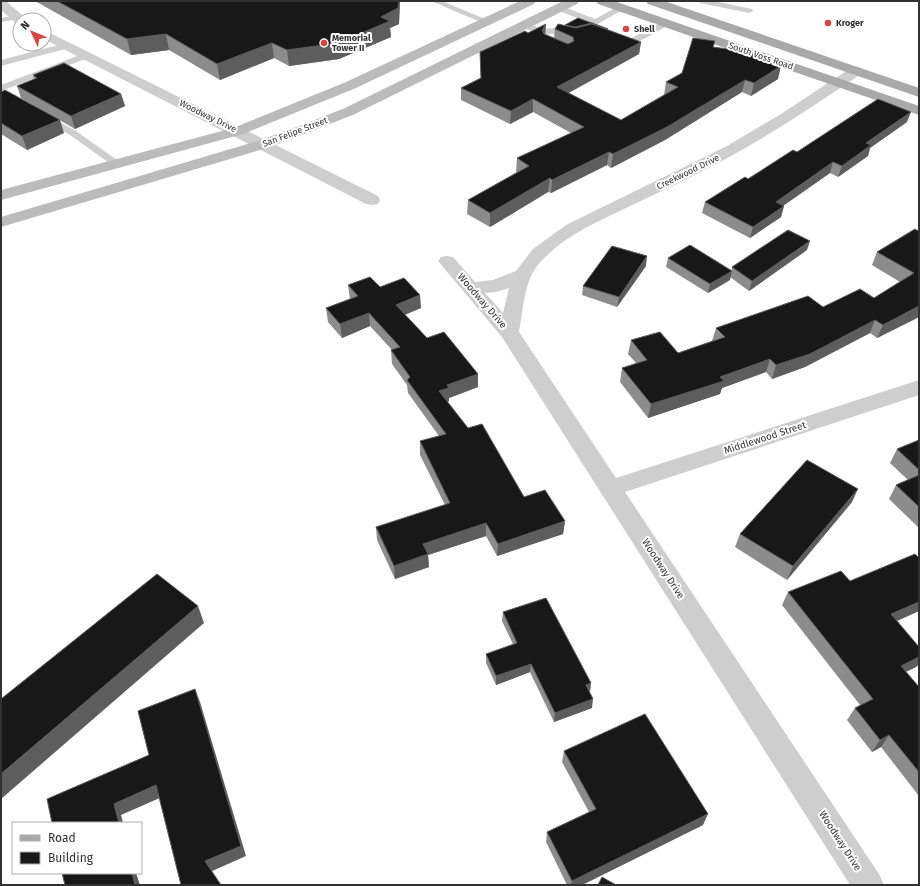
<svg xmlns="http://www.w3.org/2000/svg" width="920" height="886" font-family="'Fira Sans',sans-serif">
<rect width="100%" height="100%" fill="#fff"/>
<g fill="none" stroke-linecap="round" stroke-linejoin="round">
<g fill="#cecece" fill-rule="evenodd">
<path d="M 431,1 L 442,1 L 490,21 L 489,23 L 483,23 Z"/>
<path d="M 699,1 L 714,1 L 752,9 L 753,11 L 749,13 L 700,3 Z"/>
<path d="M 556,6 L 562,6 L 595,19 L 619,6 L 622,6 L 626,8 L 596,25 L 556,10 Z"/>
<path d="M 16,15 L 20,17 L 19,19 L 1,22 L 1,18 Z"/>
<path d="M 666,20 L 670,23 L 669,25 C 655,32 628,53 614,40 L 618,37 L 630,39 Z"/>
<path d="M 524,22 L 543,29 L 554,28 L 576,34 L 577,36 L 573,39 L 554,34 L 542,35 L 521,27 L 520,25 L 521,23 Z"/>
<path d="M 66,43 L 69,44 L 70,46 L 69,48 L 1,66 L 1,60 Z"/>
<path d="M 85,53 L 89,56 L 88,58 L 1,91 L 1,85 Z"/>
<path d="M 47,115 L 76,131 L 121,163 L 120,165 L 112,165 L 70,135 L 44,120 L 42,118 Z"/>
</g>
<g fill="#cecece" fill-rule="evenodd">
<path d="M 1,1 L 6,1 L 28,20 L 20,20 L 20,24 L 16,23 L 1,10 Z"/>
<path d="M 44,30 L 378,196 L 380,200 L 378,204 L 372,205 L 366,204 L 44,39 Z"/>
<path d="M 856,67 L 861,68 L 863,71 L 861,74 C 815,105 769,136 720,162 C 690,178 659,192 628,207 C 595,223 561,237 537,266 C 524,283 523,311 519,332 L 616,478 L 919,380 L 919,395 L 625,492 L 879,874 L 884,885 L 850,885 L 502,337 L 438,261 L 441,257 L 447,256 L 453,257 L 475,282 L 493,280 L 516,271 L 533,249 L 566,225 L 727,146 L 781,114 L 851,68 ZM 509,288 L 503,313 L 485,293 L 496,292 Z"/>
</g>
<g fill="#bbb" fill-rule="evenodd">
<path d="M 520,1 L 536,1 L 534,4 L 356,88 L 243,134 L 1,200 L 1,190 L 233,128 L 346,82 Z"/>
<path d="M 563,1 L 579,1 L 577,4 L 355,114 L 312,131 L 270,147 L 1,227 L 1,217 L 258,141 L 302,125 L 345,108 Z"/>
</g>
<g fill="#a9a9a9" fill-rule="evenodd">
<path d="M 596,1 L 614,1 L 919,106 L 919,115 L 598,4 Z"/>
<path d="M 646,1 L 664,1 L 919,88 L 919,97 L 648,4 Z"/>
</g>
</g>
<g fill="#8c8c8c">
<path d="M 35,1 L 400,1 L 399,24 L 390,28 L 391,37 L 339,59 L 289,66 L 274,58 L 220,80 L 169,50 L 131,55 Z"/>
<path d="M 578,18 L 608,29 L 608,30 L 641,42 L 639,54 L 568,93 L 621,120 L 664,95 L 666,82 L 682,73 L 713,48 L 756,57 L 778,79 L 751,96 L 742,92 L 665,140 L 611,168 L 607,165 L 551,193 L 548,192 L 490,227 L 467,214 L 468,200 L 517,172 L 516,172 L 517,158 L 571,133 L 533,112 L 510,124 L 461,100 L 461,88 L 481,78 L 480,52 L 528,33 L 546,24 L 545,34 L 554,38 L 555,29 L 565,26 Z"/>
<path d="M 33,75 L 121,94 L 125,106 L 75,129 L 21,98 L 17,86 L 34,79 Z"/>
<path d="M 1,92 L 64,133 L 27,150 L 1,134 Z"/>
<path d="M 907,122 L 870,148 L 868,156 L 838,177 L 830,173 L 784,205 L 784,206 L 781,217 L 750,238 L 702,213 L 705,202 L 797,152 Z"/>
<path d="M 918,231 L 919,231 L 919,317 L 877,338 L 870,333 L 805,367 L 772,379 L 766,372 L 722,388 L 720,394 L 648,418 L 620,382 L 622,368 L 637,364 L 628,354 L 631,340 L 678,353 L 712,341 L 716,328 L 874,298 L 900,282 L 872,265 L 877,252 Z"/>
<path d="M 807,250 L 749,291 L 730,277 L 730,280 L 708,293 L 666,267 L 668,258 L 732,270 L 732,267 Z"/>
<path d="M 646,266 L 617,307 L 582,295 L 583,286 Z"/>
<path d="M 348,285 L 380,287 L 421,308 L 405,315 L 427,338 L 478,374 L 478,387 L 449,398 L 449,401 L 447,402 L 524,497 L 565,521 L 563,534 L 497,556 L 486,536 L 428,555 L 429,567 L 395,579 L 377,540 L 376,527 L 445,505 L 420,455 L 420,441 L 439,436 L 408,393 L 407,385 L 392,364 L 391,350 L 392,350 L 370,326 L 342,338 L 328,322 L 326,308 L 350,299 Z"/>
<path d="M 919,440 L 919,528 L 889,499 L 896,485 L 908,480 L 890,463 L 897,449 Z"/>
<path d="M 852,502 L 787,580 L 735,547 L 740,534 Z"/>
<path d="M 850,581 L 919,611 L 897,621 L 919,647 L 919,664 L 916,667 L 906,672 L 919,687 L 919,796 L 881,747 L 872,752 L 847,720 L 855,708 L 860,705 L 782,605 L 788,592 Z"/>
<path d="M 503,612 L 591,683 L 590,691 L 592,708 L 554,722 L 530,672 L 496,685 L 486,663 L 486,654 L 513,644 L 502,621 Z"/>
<path d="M 564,751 L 703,825 L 582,885 L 567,885 L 546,842 L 547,832 L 589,812 L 562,762 Z"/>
</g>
<g fill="#5d5d5d">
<path d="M 399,1 L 400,1 L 399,24 L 390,28 L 391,37 L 339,59 L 289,66 L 287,50 L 381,17 Z"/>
<path d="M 592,23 L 592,28 L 575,31 L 575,27 Z"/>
<path d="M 546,24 L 545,37 L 542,30 Z"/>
<path d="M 166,34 L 169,50 L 131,55 L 127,39 Z"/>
<path d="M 641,42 L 639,54 L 556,100 L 557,87 Z"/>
<path d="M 272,43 L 274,58 L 220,80 L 217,64 Z"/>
<path d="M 781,66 L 778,79 L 751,96 L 754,83 Z"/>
<path d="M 745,80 L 742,92 L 665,140 L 611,168 L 613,154 Z"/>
<path d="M 121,94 L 125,106 L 75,129 L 71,116 Z"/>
<path d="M 533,99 L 533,112 L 510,124 L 511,111 Z"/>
<path d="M 911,112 L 907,122 L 870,148 L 868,156 L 838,177 L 842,166 L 866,143 Z"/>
<path d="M 60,120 L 64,133 L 27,150 L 22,136 Z"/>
<path d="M 609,152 L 607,165 L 551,193 L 552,180 Z"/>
<path d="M 833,162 L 830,173 L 773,213 L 776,202 Z"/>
<path d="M 550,178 L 548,192 L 490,227 L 490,213 Z"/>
<path d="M 784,206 L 781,217 L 750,238 L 753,227 Z"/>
<path d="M 810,241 L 807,250 L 749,291 L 752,281 Z"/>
<path d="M 647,256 L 646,266 L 617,307 L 619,297 Z"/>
<path d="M 732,271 L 730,280 L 708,293 L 710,284 Z"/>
<path d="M 420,295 L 421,308 L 396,318 L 396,305 Z"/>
<path d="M 919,306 L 919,317 L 877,338 L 883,325 Z"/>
<path d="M 369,313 L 370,326 L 342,338 L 340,324 Z"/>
<path d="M 875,320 L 870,333 L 805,367 L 772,379 L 776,365 Z"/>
<path d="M 770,359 L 766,372 L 722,388 L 720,394 L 648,418 L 651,404 L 720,377 Z"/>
<path d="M 478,374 L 478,387 L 449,398 L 449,401 L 440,405 L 439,391 L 447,385 Z"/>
<path d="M 858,489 L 852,502 L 787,580 L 793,566 Z"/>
<path d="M 565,521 L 563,534 L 497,556 L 498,544 Z"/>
<path d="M 486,523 L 486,536 L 428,555 L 429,567 L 395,579 L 394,566 L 423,544 Z"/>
<path d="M 919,602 L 919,611 L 883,627 L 891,614 Z"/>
<path d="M 198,606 L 204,623 L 1,799 L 1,774 Z"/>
<path d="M 919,657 L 919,664 L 916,667 L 892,678 L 901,666 Z"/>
<path d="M 531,664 L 530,672 L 496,685 L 496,676 Z"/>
<path d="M 591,683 L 590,691 L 586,685 Z"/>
<path d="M 195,689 L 200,702 L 246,856 L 210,872 L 205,861 Z"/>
<path d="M 593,699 L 592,708 L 554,722 L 555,713 Z"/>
<path d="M 889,735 L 881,747 L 872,752 L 880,740 Z"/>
<path d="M 156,785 L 162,797 L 121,815 L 123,823 L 119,823 L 114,804 Z"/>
<path d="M 708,814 L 703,825 L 582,885 L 571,885 L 572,881 Z"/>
<path d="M 132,873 L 136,873 L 140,885 L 135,885 Z"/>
</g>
<g fill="#181818" stroke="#5d5d5d">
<path d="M 57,1 L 399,1 L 398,8 L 381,17 L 390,21 L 338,43 L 287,50 L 272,43 L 217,64 L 166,34 L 127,39 Z"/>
<path d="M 578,18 L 608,29 L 592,23 L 575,27 L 565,25 Z"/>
<path d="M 546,24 L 542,30 L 544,34 L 568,44 L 574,41 L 573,37 L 555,29 L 558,24 L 576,28 L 592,24 L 641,42 L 557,87 L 621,120 L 678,87 L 666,82 L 682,73 L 693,38 L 715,41 L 713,47 L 756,53 L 756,57 L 781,66 L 754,83 L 745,80 L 667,127 L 613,154 L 609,152 L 552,180 L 550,178 L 490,213 L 468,200 L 529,166 L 517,158 L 584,127 L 533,99 L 511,111 L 461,88 L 481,78 L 480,52 L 525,31 L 528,33 Z"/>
<path d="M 64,63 L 121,94 L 71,116 L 17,86 L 37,78 L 33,75 Z"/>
<path d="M 5,90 L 60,120 L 22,136 L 1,123 L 1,92 Z"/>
<path d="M 878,99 L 911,112 L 866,143 L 871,145 L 842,166 L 833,162 L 776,202 L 784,206 L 753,227 L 705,202 L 745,177 L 748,179 L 793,150 L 797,152 Z"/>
<path d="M 915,229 L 918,231 L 919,231 L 919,306 L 883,325 L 875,320 L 810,354 L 776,365 L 770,359 L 720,377 L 724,381 L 651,404 L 622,368 L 647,360 L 631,340 L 660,332 L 678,353 L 725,337 L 716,328 L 808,296 L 823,307 L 860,289 L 874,298 L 914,273 L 877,252 Z"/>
<path d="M 788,230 L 810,241 L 752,281 L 732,267 Z"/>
<path d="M 690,245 L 732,271 L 710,284 L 668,258 Z"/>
<path d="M 612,246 L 647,256 L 619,297 L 583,286 Z"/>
<path d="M 370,277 L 380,287 L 404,278 L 420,295 L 396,305 L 427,338 L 444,332 L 478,374 L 447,385 L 449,388 L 439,391 L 468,428 L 482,424 L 524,497 L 545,490 L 565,521 L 498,544 L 486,523 L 423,544 L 428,554 L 394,566 L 376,527 L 450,503 L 420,441 L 446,434 L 407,380 L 410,377 L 391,350 L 400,347 L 369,313 L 340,324 L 326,308 L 358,296 L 348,285 Z"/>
<path d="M 919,440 L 919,470 L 897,449 Z"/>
<path d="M 807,460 L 858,489 L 793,566 L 740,534 Z"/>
<path d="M 919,475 L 919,507 L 896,485 Z"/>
<path d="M 915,554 L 919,558 L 919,602 L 891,614 L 919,647 L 919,657 L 901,666 L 919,687 L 919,772 L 889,735 L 880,740 L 855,708 L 873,699 L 788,592 L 841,571 L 850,581 Z"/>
<path d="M 157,574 L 198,606 L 1,774 L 1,699 Z"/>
<path d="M 546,598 L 591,683 L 586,685 L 593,699 L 555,713 L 531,664 L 496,676 L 486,654 L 517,643 L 503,612 Z"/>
<path d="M 195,689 L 241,846 L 205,861 L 221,885 L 181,885 L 156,785 L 114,804 L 119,823 L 52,823 L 47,799 L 149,755 L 138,711 Z"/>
<path d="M 645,714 L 708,814 L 572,881 L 547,832 L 596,809 L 564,751 Z"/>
<path d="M 62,873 L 132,873 L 135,885 L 65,885 Z"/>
<path d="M 602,877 L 616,885 L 598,885 Z"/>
</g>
<g fill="#d74644" stroke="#fff" stroke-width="1.5">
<circle cx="828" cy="23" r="4"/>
<circle cx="626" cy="29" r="4"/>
<circle cx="324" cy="43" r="4"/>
</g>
<g text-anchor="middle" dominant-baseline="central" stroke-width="4" stroke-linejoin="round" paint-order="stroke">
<g font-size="9" font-weight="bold" fill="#313131" stroke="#fff" text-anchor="start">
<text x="836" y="23">Kroger</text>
<text x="634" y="29">Shell</text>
<text x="332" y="38">Memorial<tspan x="332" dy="10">Tower II</tspan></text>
</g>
<g font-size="9" fill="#313131" stroke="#fff">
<text transform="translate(761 56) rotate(19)">South Voss Road</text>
<text transform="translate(208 116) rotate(26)">Woodway Drive</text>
<text transform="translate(295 132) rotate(-21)">San Felipe Street</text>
<text transform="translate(688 172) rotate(-26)">Creekwood Drive</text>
</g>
<g font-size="10" fill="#313131" stroke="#fff">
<text transform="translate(482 301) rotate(49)">Woodway Drive</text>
<text transform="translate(765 438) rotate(-18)">Middlewood Street</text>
<text transform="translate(663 569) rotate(57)">Woodway Drive</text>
<text transform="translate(840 841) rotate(57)">Woodway Drive</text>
</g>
</g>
<rect width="920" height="886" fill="none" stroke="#313131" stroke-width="4"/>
<rect x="12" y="822" width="130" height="52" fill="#ffffff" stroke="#adadad"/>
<rect x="20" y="835" width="20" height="6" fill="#a9a9a9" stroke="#adadad"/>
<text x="48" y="842" font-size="12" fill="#313131">Road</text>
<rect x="20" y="852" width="20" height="12" fill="#181818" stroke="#adadad"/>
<text x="48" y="862" font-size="12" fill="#313131">Building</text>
<g transform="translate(32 32) rotate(314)"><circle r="19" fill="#ffffff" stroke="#adadad"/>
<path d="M0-3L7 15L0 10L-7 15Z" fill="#d74644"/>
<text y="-6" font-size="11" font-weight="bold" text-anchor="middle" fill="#313131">N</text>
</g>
</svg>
